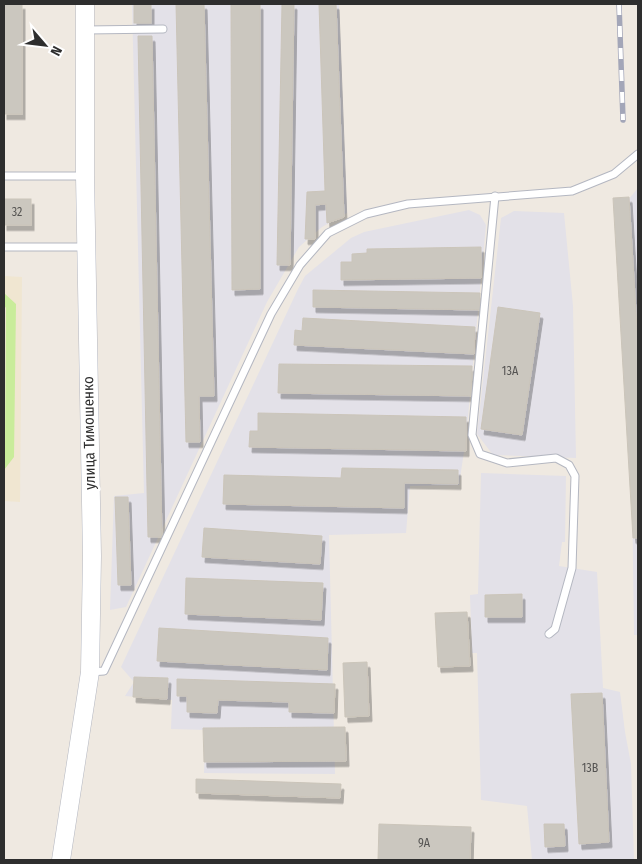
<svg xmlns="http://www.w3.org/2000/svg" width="642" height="864" font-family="'Fira Sans Condensed',sans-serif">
<defs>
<filter id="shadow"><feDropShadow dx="3" dy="5.5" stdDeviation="0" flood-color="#0004"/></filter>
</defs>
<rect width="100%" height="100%" fill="#efe9e1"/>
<g fill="#e3e1e8">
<path d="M 132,4 L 339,4 L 347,213 L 322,227 L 299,247 L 267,302 L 126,607 L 110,610 L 114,496 L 144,493 Z"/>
<path d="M 638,188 L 638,635 L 634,635 L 628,200 Z"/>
<path d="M 469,210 L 480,215 L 486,225 L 466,438 L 459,485 L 410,486 L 406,533 L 329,535 L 335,774 L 204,773 L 206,730 L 171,729 L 172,700 L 125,696 L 134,682 L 121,667 L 298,289 L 305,276 L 351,238 L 364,232 Z"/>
<path d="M 514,211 L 564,213 L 573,306 L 576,458 L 493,455 L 477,434 L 501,218 Z"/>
<path d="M 481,473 L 566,476 L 565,542 L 562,542 L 559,566 L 597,572 L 603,688 L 620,692 L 625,732 L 631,764 L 634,860 L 532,860 L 527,806 L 481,800 L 477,653 L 472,653 L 470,595 L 478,594 Z"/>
</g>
<path fill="#f0e6d1" d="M 4,276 L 22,277 L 20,502 L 4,501 Z"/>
<path fill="#c9ec9a" d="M 4,293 L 16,304 L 14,457 L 4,470 L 4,456 L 5,454 L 6,308 L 4,305 Z"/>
<g fill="#cbc7bf" stroke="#cbc5ba" filter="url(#shadow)">
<rect x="4" y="4" width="18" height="110"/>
<rect x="134" y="4" width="17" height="19"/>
<path d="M 176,4 L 204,4 L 214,396 L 199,396 L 200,442 L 186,442 Z"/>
<path d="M 231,4 L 260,4 L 260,289 L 232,290 Z"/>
<path d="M 282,4 L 294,4 L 290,265 L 277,265 Z"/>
<path d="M 319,4 L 336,4 L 344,217 L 327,223 L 326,204 L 315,205 L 315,239 L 305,239 L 307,192 L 325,191 Z"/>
<path d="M 138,36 L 152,36 L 162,537 L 148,537 Z"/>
<path d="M 629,197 L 638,345 L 638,538 L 633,538 L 613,198 Z"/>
<rect x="4" y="199" width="27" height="26"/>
<path d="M 481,247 L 481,278 L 341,280 L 341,262 L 352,262 L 352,254 L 367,253 L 367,249 Z"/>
<path d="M 313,290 L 480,293 L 480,310 L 313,307 Z"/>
<path d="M 498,307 L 540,313 L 522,435 L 481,429 Z"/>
<path d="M 303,318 L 475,327 L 474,354 L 294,345 L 295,330 L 302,331 Z"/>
<path d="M 279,364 L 472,366 L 471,396 L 278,393 Z"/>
<path d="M 258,413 L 466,417 L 466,451 L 249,447 L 250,431 L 258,431 Z"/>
<path d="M 342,468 L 458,470 L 458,484 L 404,483 L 404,508 L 223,504 L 224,475 L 341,478 Z"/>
<path d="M 115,497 L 128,497 L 131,585 L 118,585 Z"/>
<path d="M 204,528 L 322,536 L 320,564 L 202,557 Z"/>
<path d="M 186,578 L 323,583 L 321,620 L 185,614 Z"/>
<path d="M 522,594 L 522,617 L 485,617 L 485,595 Z"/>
<path d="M 467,612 L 470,666 L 438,667 L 435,613 Z"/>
<path d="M 159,628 L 328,638 L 327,670 L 157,661 Z"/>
<path d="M 367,662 L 369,716 L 345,717 L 343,663 Z"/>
<path d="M 134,677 L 168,678 L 167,699 L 133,697 Z"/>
<path d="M 177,679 L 335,684 L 334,713 L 289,712 L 289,702 L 218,700 L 217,713 L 187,712 L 187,696 L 177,696 Z"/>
<path d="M 602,693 L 609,842 L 579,844 L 571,694 Z"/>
<path d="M 345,727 L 346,761 L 204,762 L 203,728 Z"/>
<path d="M 196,779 L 341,784 L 340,798 L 196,793 Z"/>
<path d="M 379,824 L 471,827 L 470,860 L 378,860 Z"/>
<path d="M 544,824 L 564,824 L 565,846 L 545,847 Z"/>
</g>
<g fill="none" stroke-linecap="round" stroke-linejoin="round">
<defs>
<g id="service">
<path d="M 86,30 L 163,29"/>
<path d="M 4,176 L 85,176"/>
<path d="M 495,196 L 472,435 L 480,454 L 507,463 L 556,458 L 569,465 L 575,476 L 572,568 L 555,629 L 549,634"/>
<path d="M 4,247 L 86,247"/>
<path d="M 90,672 L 104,671 L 271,314 L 300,265 L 328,233 L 366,214 L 408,204 L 572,191 L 614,174 L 638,154"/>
</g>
<path id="tertiary" d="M 61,860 L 90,672 L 92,556 L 85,176 L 85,4"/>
</defs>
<use href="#service" stroke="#b4b7c1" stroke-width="9"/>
<use href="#tertiary" stroke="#b4b7c1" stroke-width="19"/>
<use href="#service" stroke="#fff" stroke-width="7"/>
<use href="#tertiary" stroke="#fff" stroke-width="18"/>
<defs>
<path id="rail" d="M 619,4 L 623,120"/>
</defs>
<use href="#rail" stroke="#a3a6b8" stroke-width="5.5"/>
<use href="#rail" stroke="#fff" stroke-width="4" stroke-dasharray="11" stroke-linecap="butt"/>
</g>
<g text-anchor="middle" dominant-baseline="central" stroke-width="5" stroke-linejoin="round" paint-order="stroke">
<g font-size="12" fill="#555452">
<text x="17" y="212">32</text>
<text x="510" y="371">13А</text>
<text x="590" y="768">13В</text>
<text x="424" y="843">9А</text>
</g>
<g font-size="15" fill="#2e2e2e" stroke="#fff">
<text transform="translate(89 433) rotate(-91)">улица Тимошенко</text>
</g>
</g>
<rect width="642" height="864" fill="none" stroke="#2e2e2e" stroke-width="10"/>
<g transform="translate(45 45) rotate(118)" stroke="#ffffff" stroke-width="4" paint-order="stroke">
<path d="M0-4L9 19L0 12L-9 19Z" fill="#2e2e2e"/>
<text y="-8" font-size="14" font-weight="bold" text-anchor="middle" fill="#2e2e2e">N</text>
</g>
</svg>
